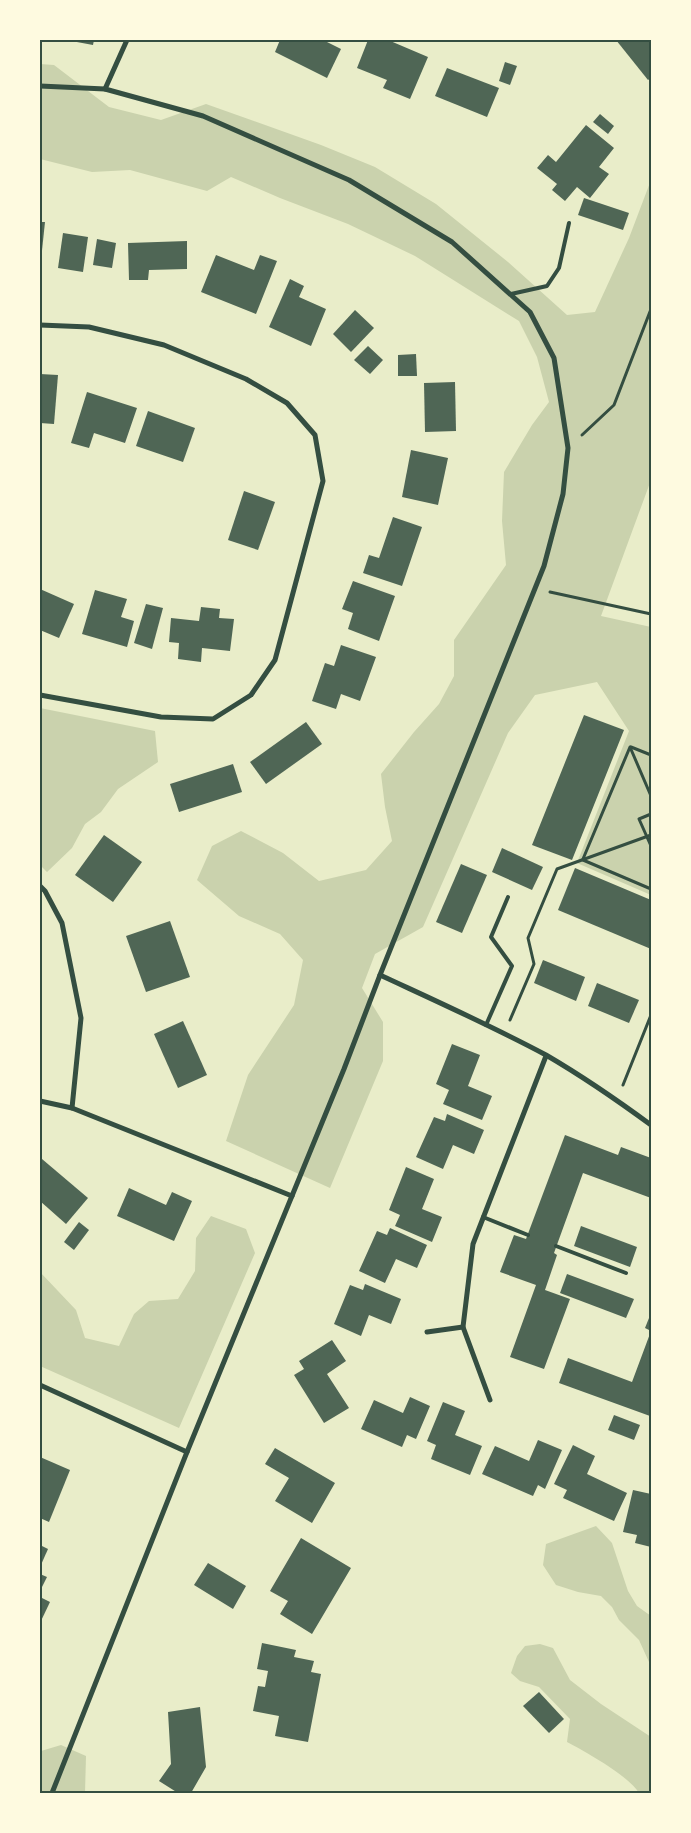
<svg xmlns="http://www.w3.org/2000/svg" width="691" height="1833" font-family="Helvetica,sans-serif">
<rect width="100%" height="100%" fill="#e9edc9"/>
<g fill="#cad2ad">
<path d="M 40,64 L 54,65 L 109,107 L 161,120 L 206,104 L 321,145 L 375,167 L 436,204 L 508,262 L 567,315 L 595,312 L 629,238 L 651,180 L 651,480 L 601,616 L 651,627 L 651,895 L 577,863 L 629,731 L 597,682 L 535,695 L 508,733 L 423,927 L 375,954 L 362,988 L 383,1022 L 383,1061 L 330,1188 L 226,1141 L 248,1075 L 294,1005 L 303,960 L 280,934 L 239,916 L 197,880 L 212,846 L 241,831 L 283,853 L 319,881 L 366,870 L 392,841 L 385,807 L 381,774 L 414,732 L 439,704 L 454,676 L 454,640 L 506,565 L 502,521 L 504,472 L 532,425 L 549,402 L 537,357 L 519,321 L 415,256 L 348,224 L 280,198 L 231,177 L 207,191 L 130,170 L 92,172 L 40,159 Z"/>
<path d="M 40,708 L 155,731 L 158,762 L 118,789 L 101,812 L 85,824 L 72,848 L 47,872 L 40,865 Z"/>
<path d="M 211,1216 L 246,1229 L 255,1253 L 179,1428 L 40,1366 L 40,1272 L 76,1310 L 85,1338 L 119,1346 L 134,1314 L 149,1301 L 178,1299 L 195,1271 L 196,1238 Z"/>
<path d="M 596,1526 L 612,1543 L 628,1591 L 637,1606 L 651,1616 L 651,1677 L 649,1662 L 639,1640 L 619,1620 L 612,1607 L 601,1596 L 578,1592 L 556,1585 L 543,1565 L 546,1544 Z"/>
<path d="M 540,1644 L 553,1648 L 570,1680 L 601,1704 L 651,1737 L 651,1793 L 639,1793 C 629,1776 586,1752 567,1742 L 570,1719 L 539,1687 L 520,1681 L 511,1673 L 517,1656 L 525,1646 Z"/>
<path d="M 61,1745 L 86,1756 L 85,1793 L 40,1793 L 41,1751 Z"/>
</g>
<g fill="#4f6655">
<path d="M 66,40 L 94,40 L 93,45 Z"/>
<path d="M 280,40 L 323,40 L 341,49 L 327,78 L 275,52 Z"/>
<path d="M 368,40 L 388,40 L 428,57 L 410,99 L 383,88 L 387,80 L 357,68 Z"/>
<path d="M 616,40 L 651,40 L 651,78 L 648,80 Z"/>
<path d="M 505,62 L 517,66 L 510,85 L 499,81 Z"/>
<path d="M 447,68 L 499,88 L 487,117 L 435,96 Z"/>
<path d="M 600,114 L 614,126 L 608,134 L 593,122 Z"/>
<path d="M 586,125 L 614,148 L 599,167 L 609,174 L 590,198 L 577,187 L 565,201 L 552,190 L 557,184 L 537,168 L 548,155 L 556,162 Z"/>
<path d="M 584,198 L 629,213 L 623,230 L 578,215 Z"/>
<path d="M 40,222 L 45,222 L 41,260 L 40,260 Z"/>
<path d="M 63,233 L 88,237 L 83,272 L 58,268 Z"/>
<path d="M 97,239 L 116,243 L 112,268 L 93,265 Z"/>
<path d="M 187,241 L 187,269 L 149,270 L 148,280 L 129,280 L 128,243 Z"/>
<path d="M 216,255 L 254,270 L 260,255 L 277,261 L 256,314 L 201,292 Z"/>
<path d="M 290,279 L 304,286 L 299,297 L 326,309 L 311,346 L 269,327 Z"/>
<path d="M 355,310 L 374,328 L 351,352 L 333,334 Z"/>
<path d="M 368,346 L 383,360 L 370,374 L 354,360 Z"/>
<path d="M 416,354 L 417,376 L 398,376 L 398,355 Z"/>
<path d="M 40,374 L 58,375 L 54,424 L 40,423 Z"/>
<path d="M 455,382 L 456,431 L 425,432 L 424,383 Z"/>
<path d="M 87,392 L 137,408 L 125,443 L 94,433 L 89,448 L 71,443 Z"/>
<path d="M 148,411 L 195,428 L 183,462 L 136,446 Z"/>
<path d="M 411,450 L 448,458 L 438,505 L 402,497 Z"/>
<path d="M 244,491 L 275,502 L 258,550 L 228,540 Z"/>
<path d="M 393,517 L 422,527 L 402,586 L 363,573 L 369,555 L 379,558 Z"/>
<path d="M 353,581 L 395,596 L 379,641 L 348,629 L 353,613 L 342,609 Z"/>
<path d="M 40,589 L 74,604 L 59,638 L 40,630 Z"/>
<path d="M 95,590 L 127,599 L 121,617 L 134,621 L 127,647 L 82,634 Z"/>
<path d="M 146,604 L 163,608 L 152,649 L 134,643 Z"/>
<path d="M 201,607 L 220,609 L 219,618 L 234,619 L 230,651 L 202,648 L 201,662 L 178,659 L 179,643 L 169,642 L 171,618 L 199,621 Z"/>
<path d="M 341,645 L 376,657 L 360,701 L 341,694 L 336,709 L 312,701 L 325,663 L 334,666 Z"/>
<path d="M 584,715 L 624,730 L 572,860 L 532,845 Z"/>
<path d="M 306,722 L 322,744 L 266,784 L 250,762 Z"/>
<path d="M 233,764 L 242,792 L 179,812 L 170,784 Z"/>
<path d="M 104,835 L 142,862 L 113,902 L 75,875 Z"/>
<path d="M 502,848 L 543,867 L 532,890 L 492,872 Z"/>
<path d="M 461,864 L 487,875 L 462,933 L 436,922 Z"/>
<path d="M 575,868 L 651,900 L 651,949 L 558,910 Z"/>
<path d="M 170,921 L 190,977 L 146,992 L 126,936 Z"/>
<path d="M 543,960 L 585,977 L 576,1001 L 534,983 Z"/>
<path d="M 597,983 L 639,1000 L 629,1023 L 588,1006 Z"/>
<path d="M 183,1021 L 207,1075 L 178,1088 L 154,1034 Z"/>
<path d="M 452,1044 L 480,1055 L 468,1086 L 492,1096 L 482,1120 L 443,1104 L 449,1090 L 436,1084 Z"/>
<path d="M 447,1114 L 484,1130 L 474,1154 L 453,1145 L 443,1169 L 416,1157 L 434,1117 L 445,1121 Z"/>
<path d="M 565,1135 L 618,1155 L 621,1147 L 651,1158 L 651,1198 L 583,1173 L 554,1253 L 557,1255 L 545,1290 L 570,1299 L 544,1369 L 510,1357 L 536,1285 L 500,1272 L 514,1235 L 526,1239 Z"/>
<path d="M 42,1159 L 88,1198 L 66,1224 L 40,1201 L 40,1161 Z"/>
<path d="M 406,1167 L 434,1179 L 422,1209 L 442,1217 L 432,1242 L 395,1226 L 400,1215 L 389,1210 Z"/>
<path d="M 129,1188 L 166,1205 L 172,1192 L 192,1201 L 174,1241 L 117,1216 Z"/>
<path d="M 79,1222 L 89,1230 L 74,1250 L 64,1242 Z"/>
<path d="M 581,1226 L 637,1247 L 630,1267 L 574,1246 Z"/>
<path d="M 390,1228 L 427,1245 L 417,1268 L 396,1259 L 385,1283 L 359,1271 L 377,1231 L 387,1235 Z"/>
<path d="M 567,1274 L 634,1299 L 626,1318 L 560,1293 Z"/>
<path d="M 365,1284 L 401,1299 L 391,1324 L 369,1315 L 361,1336 L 334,1324 L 350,1285 L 363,1290 Z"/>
<path d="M 651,1313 L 651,1331 L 645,1328 Z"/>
<path d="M 651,1331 L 650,1416 L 559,1383 L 568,1358 L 632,1382 Z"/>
<path d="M 332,1340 L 346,1361 L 327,1374 L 349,1408 L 324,1423 L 294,1375 L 304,1369 L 299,1361 Z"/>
<path d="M 410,1397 L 430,1406 L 416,1439 L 407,1435 L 402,1447 L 361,1429 L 374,1400 L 403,1413 Z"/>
<path d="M 443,1402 L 465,1411 L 455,1435 L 482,1446 L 470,1475 L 431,1459 L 436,1445 L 427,1441 Z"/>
<path d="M 614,1415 L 640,1425 L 634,1440 L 608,1430 Z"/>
<path d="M 538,1440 L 562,1450 L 545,1489 L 538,1485 L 533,1496 L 482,1474 L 495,1446 L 529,1461 Z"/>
<path d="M 573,1445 L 595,1456 L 587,1474 L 627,1493 L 614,1521 L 563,1498 L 567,1490 L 554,1484 Z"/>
<path d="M 275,1448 L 335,1483 L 312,1523 L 275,1501 L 289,1478 L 265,1464 Z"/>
<path d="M 40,1457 L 70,1470 L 49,1522 L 40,1518 Z"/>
<path d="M 633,1490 L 651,1494 L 651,1547 L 635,1543 L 637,1535 L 623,1532 Z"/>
<path d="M 301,1538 L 351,1568 L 312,1634 L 280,1614 L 288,1601 L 270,1591 Z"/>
<path d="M 40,1545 L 48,1549 L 40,1567 Z"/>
<path d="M 208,1563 L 246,1586 L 233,1609 L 194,1585 Z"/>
<path d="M 40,1574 L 47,1577 L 40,1591 Z"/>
<path d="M 40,1597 L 50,1602 L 40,1623 Z"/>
<path d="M 262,1643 L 296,1650 L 294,1657 L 314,1661 L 311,1672 L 321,1674 L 308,1742 L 275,1736 L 279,1716 L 253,1711 L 258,1686 L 265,1687 L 268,1671 L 257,1669 Z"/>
<path d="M 539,1692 L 564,1719 L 549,1733 L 523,1706 Z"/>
<path d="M 200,1707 L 206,1767 L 191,1793 L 178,1793 L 159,1781 L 171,1764 L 168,1712 Z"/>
</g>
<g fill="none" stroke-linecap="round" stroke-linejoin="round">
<g stroke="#344e41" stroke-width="3">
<path d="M 582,435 L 614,405 L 651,309"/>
<path d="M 550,592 L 651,614"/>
<path d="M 631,747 L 651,755"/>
<path d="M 651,814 L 639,819 L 651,846"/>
<path d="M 583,859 L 630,747 L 651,796"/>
<path d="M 583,860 L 651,889"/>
<path d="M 510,1020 L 534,964 L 528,938 L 557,869 L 651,835"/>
<path d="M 623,1085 L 651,1015"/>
</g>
<g stroke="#344e41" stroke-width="4">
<path d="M 511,294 L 547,286 L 559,268 L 569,223"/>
<path d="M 486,1025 L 512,966 L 491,937 L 508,897"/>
<path d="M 483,1217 L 528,1235"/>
<path d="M 556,1246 L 626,1273"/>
</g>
<g stroke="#344e41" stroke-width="5">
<path d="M 40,86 L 105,89 L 203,116 L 349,180 L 452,242 L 530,312 L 554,358 L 568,448 L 563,494 L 544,566 L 380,975 L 344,1069 L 187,1452 L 52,1793"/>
<path d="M 105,89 L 127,40"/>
<path d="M 40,325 L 89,327 L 164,345 L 246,379 L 287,403 L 315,435 L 323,481 L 275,660 L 251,695 L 213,719 L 161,717 L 40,695"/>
<path d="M 40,886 L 45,891 L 62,923 L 81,1018 L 72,1108"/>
<path d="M 380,975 C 436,1001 492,1026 546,1055 C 582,1076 617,1100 651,1125"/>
<path d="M 40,1101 L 72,1108 L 292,1196"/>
<path d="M 427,1332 L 463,1327"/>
<path d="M 40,1385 L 187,1452"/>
<path d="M 490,1400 L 463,1327 L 473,1244 L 546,1056"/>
</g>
</g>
<rect width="691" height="1833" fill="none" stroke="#fefae0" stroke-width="82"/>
<rect x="41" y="41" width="609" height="1751" fill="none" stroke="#344e41" stroke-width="2"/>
</svg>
